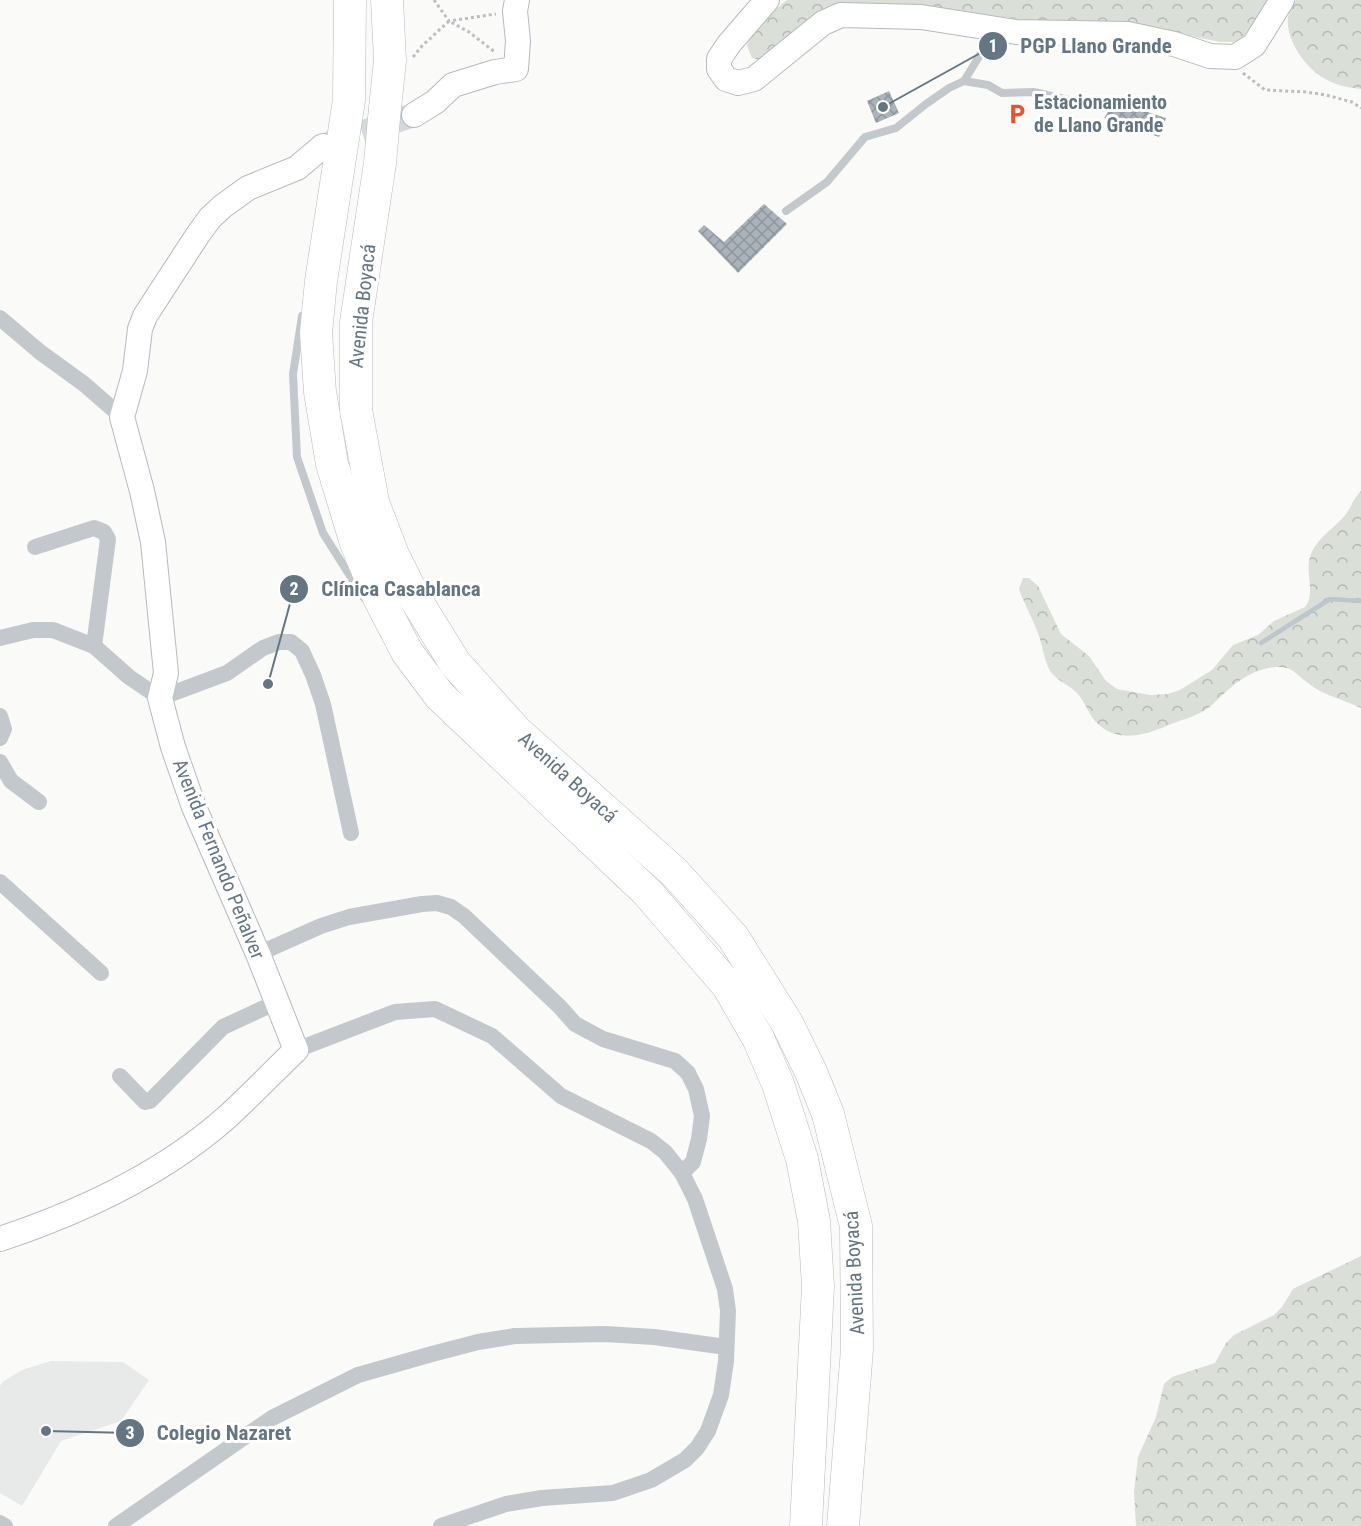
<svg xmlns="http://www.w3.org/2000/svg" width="1361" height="1526" viewBox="0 0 1361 1526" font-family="'Roboto Condensed',sans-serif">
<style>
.built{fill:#e8e9e9}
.forest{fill:url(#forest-crowns)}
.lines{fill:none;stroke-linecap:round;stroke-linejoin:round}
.stream{stroke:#bbc7cb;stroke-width:4.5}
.building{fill:url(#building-cross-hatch)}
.secondary-tunnel{stroke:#d5d9db;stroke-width:24;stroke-dasharray:24 12;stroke-linecap:butt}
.secondary-casing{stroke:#b3babf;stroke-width:26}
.motorway-casing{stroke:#b4b9bd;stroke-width:33}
.path{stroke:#bbbfc2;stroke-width:3;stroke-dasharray:3 3;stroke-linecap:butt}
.service{stroke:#c3c8cc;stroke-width:8}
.minor{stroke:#c3c8cc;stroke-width:16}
.secondary{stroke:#fff;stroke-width:24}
.motorway{stroke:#fff;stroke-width:32}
.labels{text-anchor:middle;stroke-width:6;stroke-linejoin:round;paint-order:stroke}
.poi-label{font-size:20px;font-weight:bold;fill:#657683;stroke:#fff;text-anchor:start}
.street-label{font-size:20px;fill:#657683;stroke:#fff}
.leader{fill:none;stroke:#657683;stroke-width:2}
.callout-dot{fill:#657683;stroke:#fff;stroke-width:2}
.mark-label{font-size:18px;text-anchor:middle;font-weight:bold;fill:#fff}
.callout-label{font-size:21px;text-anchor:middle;font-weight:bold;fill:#657683;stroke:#fff;stroke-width:6;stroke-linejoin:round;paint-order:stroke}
</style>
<defs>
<pattern id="forest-crowns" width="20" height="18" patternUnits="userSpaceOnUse" patternTransform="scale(1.5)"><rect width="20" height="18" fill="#dadfd7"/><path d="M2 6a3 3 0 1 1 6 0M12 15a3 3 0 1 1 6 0" fill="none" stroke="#b4b9b4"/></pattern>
<pattern id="building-cross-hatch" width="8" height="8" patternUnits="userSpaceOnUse" patternTransform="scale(1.5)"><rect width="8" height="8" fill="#aab3b9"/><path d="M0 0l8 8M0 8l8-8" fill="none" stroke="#8e969c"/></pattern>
</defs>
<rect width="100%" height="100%" fill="#fafaf8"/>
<!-- built -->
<path class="built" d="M51 1361 123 1362 149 1380 121 1421 61 1441 22 1506 0 1493V1386L2 1382 22 1370Z"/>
<!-- forest -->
<g class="forest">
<path d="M787 0H1271L1245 36 1234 42H1220L1135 25 1091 21 1037 22 930 6 871 3 835 9 760 60 752 58 747 46C753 26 771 13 787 0Z"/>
<path d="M1296 0H1361V89C1351 88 1339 86 1329 81 1307 71 1282 38 1289 12 1290 8 1294 4 1296 0Z"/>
<path d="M1361 491V708C1343 699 1324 696 1308 683 1297 675 1292 666 1277 667 1248 669 1231 687 1212 705 1201 715 1184 719 1171 724 1146 735 1117 745 1095 721 1088 713 1085 702 1078 694 1070 685 1058 682 1050 671 1044 660 1043 648 1039 636 1034 622 1027 608 1021 595L1019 589 1023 578H1029L1038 586 1061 634 1089 656 1106 681 1117 689 1150 695 1168 694 1180 690 1212 670 1233 645 1258 635 1274 621 1305 607C1316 593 1305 574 1310 557 1316 538 1334 529 1346 514 1351 507 1354 498 1361 491Z"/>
<path d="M1361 1256V1526H1136L1134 1492 1138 1457 1156 1417 1164 1384 1172 1377 1215 1363 1226 1343 1234 1335 1274 1315 1282 1307 1293 1289Z"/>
</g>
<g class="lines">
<!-- stream -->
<path class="stream" d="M1261 643 1330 599 1361 601"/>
</g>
<!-- building -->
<g class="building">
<path d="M889 91 899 113 876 123 867 101Z"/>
<path d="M1109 97 1139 107 1150 113 1166 118 1159 137 1104 118 1109 110 1107 103Z"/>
<path d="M764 204 787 224 738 273 698 231 704 225 724 242Z"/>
</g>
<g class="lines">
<!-- secondary-tunnel -->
<path class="secondary-tunnel" d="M328 144 414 115"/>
<defs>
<g id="secondary">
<path d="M767 0 729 44 719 59V69L726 79 738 83 754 79 823 23 841 15 921 17 1016 32 1128 34 1174 44 1210 56 1235 57 1254 45 1282 0"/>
<path d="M414 115 435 102 453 85 495 72 516 69 518 41 515 11 517 0"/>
<path d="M0 1239C81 1212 163 1174 227 1117 251 1095 273 1072 296 1050L258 954 194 807 173 747 160 698 166 673 153 542 142 491 122 417 135 371 140 329 145 316 197 236 210 218 223 206 248 188 297 168 323 146"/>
</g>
<g id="motorway">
<path d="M350 0 349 100 321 281 316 333 320 392 332 464 356 543 379 598 407 652 440 696 647 892 728 986 758 1038 778 1084 802 1159 814 1221 818 1286 806 1526"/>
<path d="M387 0 390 60 384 118 380 163 356 322V410L373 502 393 555 413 595 455 663 516 731 674 872 733 937 787 1023 811 1072 828 1114 856 1226 857 1349 843 1526"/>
</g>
</defs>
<!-- secondary casing -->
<use href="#secondary" class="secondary-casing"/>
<!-- motorway casing -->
<use href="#motorway" class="motorway-casing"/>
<!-- path -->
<g class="path">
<path d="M434 0 449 21 496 14"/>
<path d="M413 57 422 46 449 21 469 32 496 53"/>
<path d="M1243 73 1265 90 1306 92 1326 95 1352 102 1361 108"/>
</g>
<!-- service -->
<g class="service">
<path d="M964 81 988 85 1002 93 1034 92 1103 108"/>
<path d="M786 211 827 182 865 137 896 128 926 104 949 88 964 81 988 42 997 33"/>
<path d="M302 316 293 374 297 457 323 533 364 598"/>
</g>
<!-- minor -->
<g class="minor">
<path d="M0 318 40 352 84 384 122 417"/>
<path d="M35 547 94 528 104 532 108 539 94 646"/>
<path d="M0 638 33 630H53L94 646 129 677 160 698 227 673 263 648 279 642H291L302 651 313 675 323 704 351 833"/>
<path d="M0 716 4 729 0 738"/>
<path d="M0 762 11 781 39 802"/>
<path d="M0 882 101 973"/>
<path d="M258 954 321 926 349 917 422 904 437 903 451 907 464 916 560 1007 575 1024 603 1039 675 1061 688 1073 696 1089 702 1116 699 1139 693 1162 682 1173"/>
<path d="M296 1050 395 1012 435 1009 492 1036 561 1096 651 1141 665 1152 682 1173 695 1199 725 1289 728 1311 726 1361 721 1395 708 1431 697 1448 685 1460 651 1480 613 1493 542 1498 506 1504 441 1526"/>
<path d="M120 1076 145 1102 150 1101 223 1027 277 1002"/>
<path d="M0 1523 5 1526"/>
<path d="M116 1526 272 1418 358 1375 432 1354 478 1342 515 1336 605 1334 654 1337 726 1347"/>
</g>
<!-- secondary -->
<use href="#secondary" class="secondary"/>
<!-- motorway -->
<use href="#motorway" class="motorway"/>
</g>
<!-- icons -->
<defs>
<symbol id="parking-bare" viewBox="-9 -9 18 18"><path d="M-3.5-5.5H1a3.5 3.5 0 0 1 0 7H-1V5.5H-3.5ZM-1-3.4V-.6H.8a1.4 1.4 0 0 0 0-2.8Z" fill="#e4572e" stroke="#fff" stroke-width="2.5" paint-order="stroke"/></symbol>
</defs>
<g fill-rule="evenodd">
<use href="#parking-bare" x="1002" y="99" width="30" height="30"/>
</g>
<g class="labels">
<!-- poi labels -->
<g class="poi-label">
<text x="1034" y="109">Estacionamiento<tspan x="1034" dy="23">de Llano Grande</tspan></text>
</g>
<!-- street labels -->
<g class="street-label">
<text transform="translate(362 306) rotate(-84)" y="7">Avenida Boyacá</text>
<text transform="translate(568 777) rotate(42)" y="7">Avenida Boyacá</text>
<text transform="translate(219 859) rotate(68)" y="7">Avenida Fernando Peñalver</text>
<text transform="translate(854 1273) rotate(-93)" y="7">Avenida Boyacá</text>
</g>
</g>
<!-- callouts -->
<path class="leader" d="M883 107L993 46M268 684L294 589M46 1431L130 1433"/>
<g class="callout-dot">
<circle cx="883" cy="107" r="6"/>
<circle cx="268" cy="684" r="6"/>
<circle cx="46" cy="1431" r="6"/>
<circle cx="993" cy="46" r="15"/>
<circle cx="294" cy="589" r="15"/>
<circle cx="130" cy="1433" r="15"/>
</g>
<g class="mark-label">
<text x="993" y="52">1</text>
<text x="294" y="595">2</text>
<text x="130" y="1439">3</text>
</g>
<g class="callout-label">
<text x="1096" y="53">PGP Llano Grande</text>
<text x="401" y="596">Clínica Casablanca</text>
<text x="224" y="1440">Colegio Nazaret</text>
</g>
</svg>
